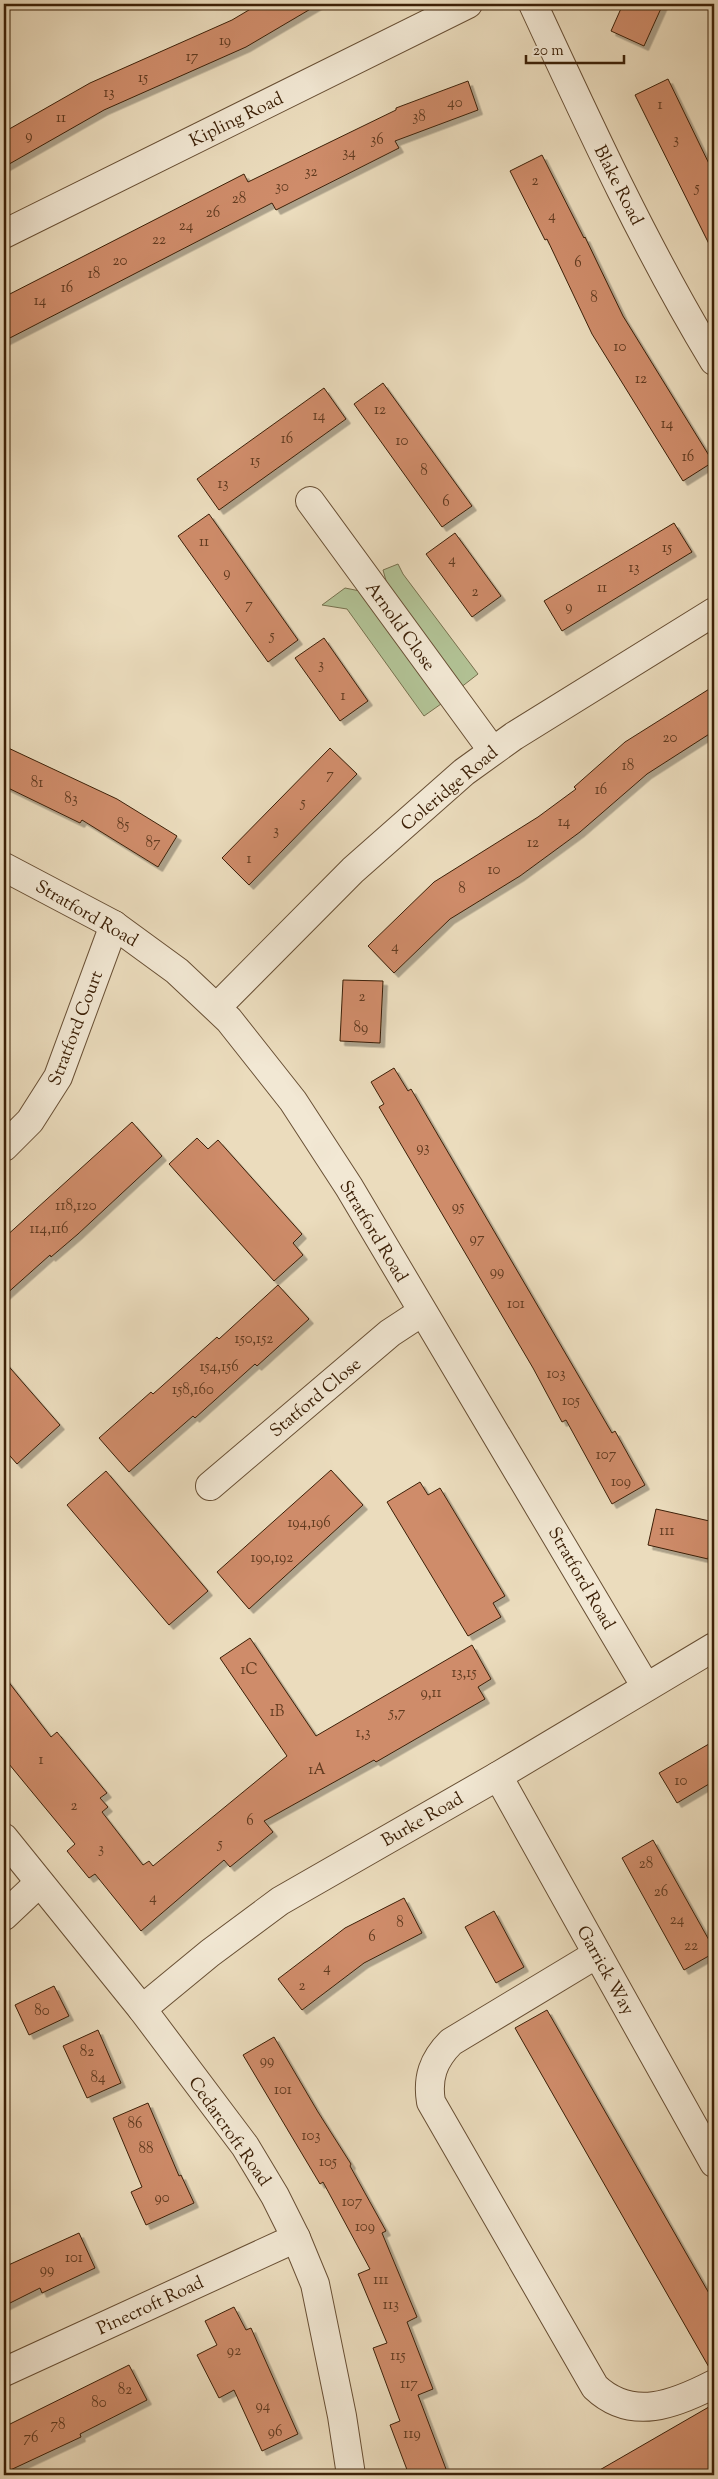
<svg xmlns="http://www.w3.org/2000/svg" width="718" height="2479" viewBox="0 0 718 2479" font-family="'Sorts Mill Goudy',serif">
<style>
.green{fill:#b2c295;stroke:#77714e}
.building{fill:#cf8c6a;stroke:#3c2007;filter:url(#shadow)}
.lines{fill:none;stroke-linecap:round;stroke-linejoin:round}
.minor-casing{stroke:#684f34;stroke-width:30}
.minor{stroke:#f2e8d4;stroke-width:28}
.labels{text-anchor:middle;stroke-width:4;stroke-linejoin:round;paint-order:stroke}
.number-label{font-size:15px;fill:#613b20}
.street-label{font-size:18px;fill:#3c2007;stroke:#f2e8d4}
</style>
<defs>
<filter id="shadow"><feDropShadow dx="4.5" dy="4.5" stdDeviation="0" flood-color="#0004"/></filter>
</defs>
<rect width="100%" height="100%" fill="#ebdcbd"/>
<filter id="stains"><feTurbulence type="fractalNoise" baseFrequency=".004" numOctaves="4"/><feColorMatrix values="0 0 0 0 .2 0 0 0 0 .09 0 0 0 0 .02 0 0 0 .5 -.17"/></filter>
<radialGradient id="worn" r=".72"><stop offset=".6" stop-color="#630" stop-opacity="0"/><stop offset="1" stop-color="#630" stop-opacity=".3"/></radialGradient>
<!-- green -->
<g class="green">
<path d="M398 564 403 574 478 674 460 688 387 584 383 570Z"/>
<path d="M345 588 360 591 441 704 424 716 347 609 322 605Z"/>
</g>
<!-- building -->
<g class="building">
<path d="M259 4H319L246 47 104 110 4 167V132L90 83 232 20Z"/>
<path d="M623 4H663L644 46 611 31Z"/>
<path d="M668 79 714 174V254L635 95Z"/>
<path d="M468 81 478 110 395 141 399 148 276 210 272 203 4 341V297L244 174 248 182 396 110V108Z"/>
<path d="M542 155 584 238 585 237 623 316 713 462 683 481 592 334 547 239 545 240 510 171Z"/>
<path d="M383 383 472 506 442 527 354 404Z"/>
<path d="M324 388 346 419 219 510 197 479Z"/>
<path d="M209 514 298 640 268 662 178 536Z"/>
<path d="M674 523 692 552 562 631 544 601Z"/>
<path d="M455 533 501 596 472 617 426 554Z"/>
<path d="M324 638 368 701 340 721 295 658Z"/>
<path d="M714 686V731L647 774 580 832 520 876 450 919 394 973 368 946 434 882 538 817 576 789 574 787 625 742Z"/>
<path d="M4 746 117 799 177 836 158 867 82 820 80 823 4 786Z"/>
<path d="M330 748 357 774 249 885 222 858Z"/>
<path d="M343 980 383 981 380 1043 340 1041Z"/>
<path d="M394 1068 408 1091 411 1089 612 1433 615 1431 645 1485 612 1504 566 1420 562 1422 533 1368 379 1107 384 1104 371 1082Z"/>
<path d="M132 1122 162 1156 78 1234 51 1257 50 1255 4 1296V1238Z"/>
<path d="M197 1138 208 1149 218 1140 302 1234 293 1243 303 1255 274 1281 169 1164Z"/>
<path d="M278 1285 309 1319 257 1366 255 1364 195 1418 193 1416 129 1472 99 1438 151 1392 153 1394 217 1337 219 1339Z"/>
<path d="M4 1361 60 1425 17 1464 4 1449Z"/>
<path d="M331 1470 363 1505 249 1609 217 1572Z"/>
<path d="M106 1471 208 1591 169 1625 67 1505Z"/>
<path d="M420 1482 428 1495 440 1488 505 1596 493 1603 501 1617 468 1636 387 1502Z"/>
<path d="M656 1509 714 1522 708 1559 648 1545Z"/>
<path d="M250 1638 316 1736 472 1645 491 1679 478 1687 485 1699 376 1762 374 1760 264 1821 273 1832 230 1867 224 1860 141 1931 95 1874 89 1878 67 1851 75 1844 4 1758V1676L51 1737 57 1732 107 1793 100 1798 108 1807 102 1812 143 1865 149 1861 153 1866 287 1756 220 1658Z"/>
<path d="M714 1741V1781L677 1803 659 1773Z"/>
<path d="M653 1840 714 1949V1953L684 1970 622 1858Z"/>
<path d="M404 1898 422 1933 364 1963 302 2010 278 1979 345 1928Z"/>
<path d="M494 1911 524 1967 496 1983 465 1927Z"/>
<path d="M54 1986 69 2016 29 2035 15 2005Z"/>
<path d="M547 2010 714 2302V2368L710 2369 515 2028Z"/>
<path d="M98 2030 121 2083 87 2098 63 2046Z"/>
<path d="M274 2037 318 2112 351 2164 350 2166 386 2231 382 2233 417 2317 407 2322 433 2389 418 2395 446 2469 430 2475H409L390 2425 400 2421 373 2348 387 2343 358 2274 370 2269 323 2182 320 2184 243 2055Z"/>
<path d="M148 2103 179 2176 181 2175 194 2203 146 2225 131 2192 142 2187 113 2118Z"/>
<path d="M79 2233 95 2268 42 2293 40 2288 4 2306V2267Z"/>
<path d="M234 2307 246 2330 251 2328 298 2434 262 2451 234 2390 219 2398 197 2355 217 2345 205 2321Z"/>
<path d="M129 2365 147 2400 80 2434 81 2437 4 2473V2427Z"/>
<path d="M714 2404V2475H591Z"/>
</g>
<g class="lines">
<defs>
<g id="minor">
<path d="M533 4C589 125 645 247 714 361"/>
<path d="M4 234 468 4"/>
<path d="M310 501 492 750"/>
<path d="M4 867 114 925 177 971 229 1020 293 1101 349 1187 646 1687"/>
<path d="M217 1007 353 870 464 772 514 736 714 612"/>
<path d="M4 1147 30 1121 58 1077 114 925"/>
<path d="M210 1486 390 1333 422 1312"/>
<path d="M498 1776 714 2163"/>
<path d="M4 1838 142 2009 245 2146 275 2196 296 2238 315 2284 342 2416 351 2475"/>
<path d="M4 1916 39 1883"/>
<path d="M597 1954 451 2042C433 2060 427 2078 431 2102L595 2387C632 2422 675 2404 714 2384"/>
<path d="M142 2009 210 1953 280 1901 498 1776 714 1647"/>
<path d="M4 2372 296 2238"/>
</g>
</defs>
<!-- minor casing -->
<use href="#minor" class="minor-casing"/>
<!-- minor -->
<use href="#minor" class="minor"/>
</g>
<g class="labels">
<!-- number labels -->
<g class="number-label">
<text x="225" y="45">19</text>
<text x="192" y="61">17</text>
<text x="143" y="82">15</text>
<text x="109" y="97">13</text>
<text x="455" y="107">40</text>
<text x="660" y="109">1</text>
<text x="419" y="121">38</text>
<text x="61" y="122">11</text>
<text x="29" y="140">9</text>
<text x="377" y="144">36</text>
<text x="676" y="144">3</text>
<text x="349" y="157">34</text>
<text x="311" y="176">32</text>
<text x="535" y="185">2</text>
<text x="282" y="191">30</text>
<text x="697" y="192">5</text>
<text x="239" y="203">28</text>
<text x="213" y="217">26</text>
<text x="552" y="220">4</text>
<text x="186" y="230">24</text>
<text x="159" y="244">22</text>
<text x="120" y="265">20</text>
<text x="578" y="267">6</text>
<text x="94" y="278">18</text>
<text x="67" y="292">16</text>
<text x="594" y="302">8</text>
<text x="40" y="305">14</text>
<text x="620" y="351">10</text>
<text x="641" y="383">12</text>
<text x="380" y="414">12</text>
<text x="319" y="420">14</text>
<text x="667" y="428">14</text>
<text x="287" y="443">16</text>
<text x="402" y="445">10</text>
<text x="688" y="461">16</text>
<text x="255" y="465">15</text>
<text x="424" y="475">8</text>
<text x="223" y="488">13</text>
<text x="446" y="506">6</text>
<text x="204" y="546">11</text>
<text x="667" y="552">15</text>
<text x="452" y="564">4</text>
<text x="634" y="572">13</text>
<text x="227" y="577">9</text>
<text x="602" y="592">11</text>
<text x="475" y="596">2</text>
<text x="249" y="609">7</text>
<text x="569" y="611">9</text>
<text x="272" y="640">5</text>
<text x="321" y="669">3</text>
<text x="343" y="700">1</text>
<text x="670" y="742">20</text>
<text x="628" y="770">18</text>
<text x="330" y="779">7</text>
<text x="37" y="787">81</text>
<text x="601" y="794">16</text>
<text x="71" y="803">83</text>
<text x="303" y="807">5</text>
<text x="564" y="826">14</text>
<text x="123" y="829">85</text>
<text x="276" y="835">3</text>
<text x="153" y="847">87</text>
<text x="533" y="847">12</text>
<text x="249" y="863">1</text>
<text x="494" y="874">10</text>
<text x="462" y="893">8</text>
<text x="395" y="951">4</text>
<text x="362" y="1001">2</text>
<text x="361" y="1032">89</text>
<text x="423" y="1152">93</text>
<text x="76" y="1210">118,120</text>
<text x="458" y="1211">95</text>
<text x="49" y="1233">114,116</text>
<text x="477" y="1243">97</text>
<text x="497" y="1276">99</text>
<text x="516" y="1308">101</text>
<text x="254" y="1343">150,152</text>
<text x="219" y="1371">154,156</text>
<text x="556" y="1378">103</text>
<text x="193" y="1394">158,160</text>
<text x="571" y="1405">105</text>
<text x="606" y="1459">107</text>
<text x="621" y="1486">109</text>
<text x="309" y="1527">194,196</text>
<text x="667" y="1535">111</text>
<text x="272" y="1562">190,192</text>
<text x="249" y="1674">1C</text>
<text x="464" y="1677">13,15</text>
<text x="431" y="1697">9,11</text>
<text x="277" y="1716">1B</text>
<text x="397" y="1717">5,7</text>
<text x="363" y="1737">1,3</text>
<text x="41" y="1764">1</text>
<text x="317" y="1774">1A</text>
<text x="681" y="1785">10</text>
<text x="74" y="1810">2</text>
<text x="250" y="1825">6</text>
<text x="220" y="1848">5</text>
<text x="101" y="1853">3</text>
<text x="646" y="1868">28</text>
<text x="661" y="1896">26</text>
<text x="153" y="1902">4</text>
<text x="677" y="1924">24</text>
<text x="400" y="1927">8</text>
<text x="372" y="1941">6</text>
<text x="691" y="1950">22</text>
<text x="327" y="1972">4</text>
<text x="302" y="1990">2</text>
<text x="42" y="2015">80</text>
<text x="87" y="2056">82</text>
<text x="267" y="2065">99</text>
<text x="98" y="2082">84</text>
<text x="283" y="2094">101</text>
<text x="135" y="2128">86</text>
<text x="311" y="2140">103</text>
<text x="146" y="2153">88</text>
<text x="328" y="2166">105</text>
<text x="162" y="2202">90</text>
<text x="352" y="2206">107</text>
<text x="365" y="2231">109</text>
<text x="74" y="2262">101</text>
<text x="47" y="2274">99</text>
<text x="381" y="2284">111</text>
<text x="391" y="2309">113</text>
<text x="234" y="2355">92</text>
<text x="398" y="2360">115</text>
<text x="409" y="2388">117</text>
<text x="125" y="2394">82</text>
<text x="99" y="2407">80</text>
<text x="263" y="2410">94</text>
<text x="58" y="2429">78</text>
<text x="275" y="2436">96</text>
<text x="412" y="2438">119</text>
<text x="31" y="2442">76</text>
</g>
<!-- street labels -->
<g class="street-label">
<text transform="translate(236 119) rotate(-26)" y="6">Kipling Road</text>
<text transform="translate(619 185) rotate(63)" y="6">Blake Road</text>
<text transform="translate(401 626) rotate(54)" y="6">Arnold Close</text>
<text transform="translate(449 788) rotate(-40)" y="6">Coleridge Road</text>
<text transform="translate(87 913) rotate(30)" y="6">Stratford Road</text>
<text transform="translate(75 1028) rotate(-69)" y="6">Stratford Court</text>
<text transform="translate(374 1231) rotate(59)" y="6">Stratford Road</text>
<text transform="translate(315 1397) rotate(-40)" y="6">Statford Close</text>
<text transform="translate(582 1578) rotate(60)" y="6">Stratford Road</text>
<text transform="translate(422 1819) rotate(-30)" y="6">Burke Road</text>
<text transform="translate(606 1970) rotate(61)" y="6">Garrick Way</text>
<text transform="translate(230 2131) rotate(55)" y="6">Cedarcroft Road</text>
<text transform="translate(150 2305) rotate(-25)" y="6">Pinecroft Road</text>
</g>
</g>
<!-- margin -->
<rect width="718" height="2479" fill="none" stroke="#ebdcbd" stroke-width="20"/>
<rect x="5" y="5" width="708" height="2469" fill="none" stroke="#3c2007" stroke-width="2.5"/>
<rect x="10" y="10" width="698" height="2459" fill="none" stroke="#3c2007"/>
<!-- scale -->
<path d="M526 55v8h98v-8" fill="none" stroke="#3c2007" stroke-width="2.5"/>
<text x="533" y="55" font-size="15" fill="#3c2007" stroke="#f2e8d4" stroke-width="4" paint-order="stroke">20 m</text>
<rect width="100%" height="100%" filter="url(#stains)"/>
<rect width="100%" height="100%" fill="url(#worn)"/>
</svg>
